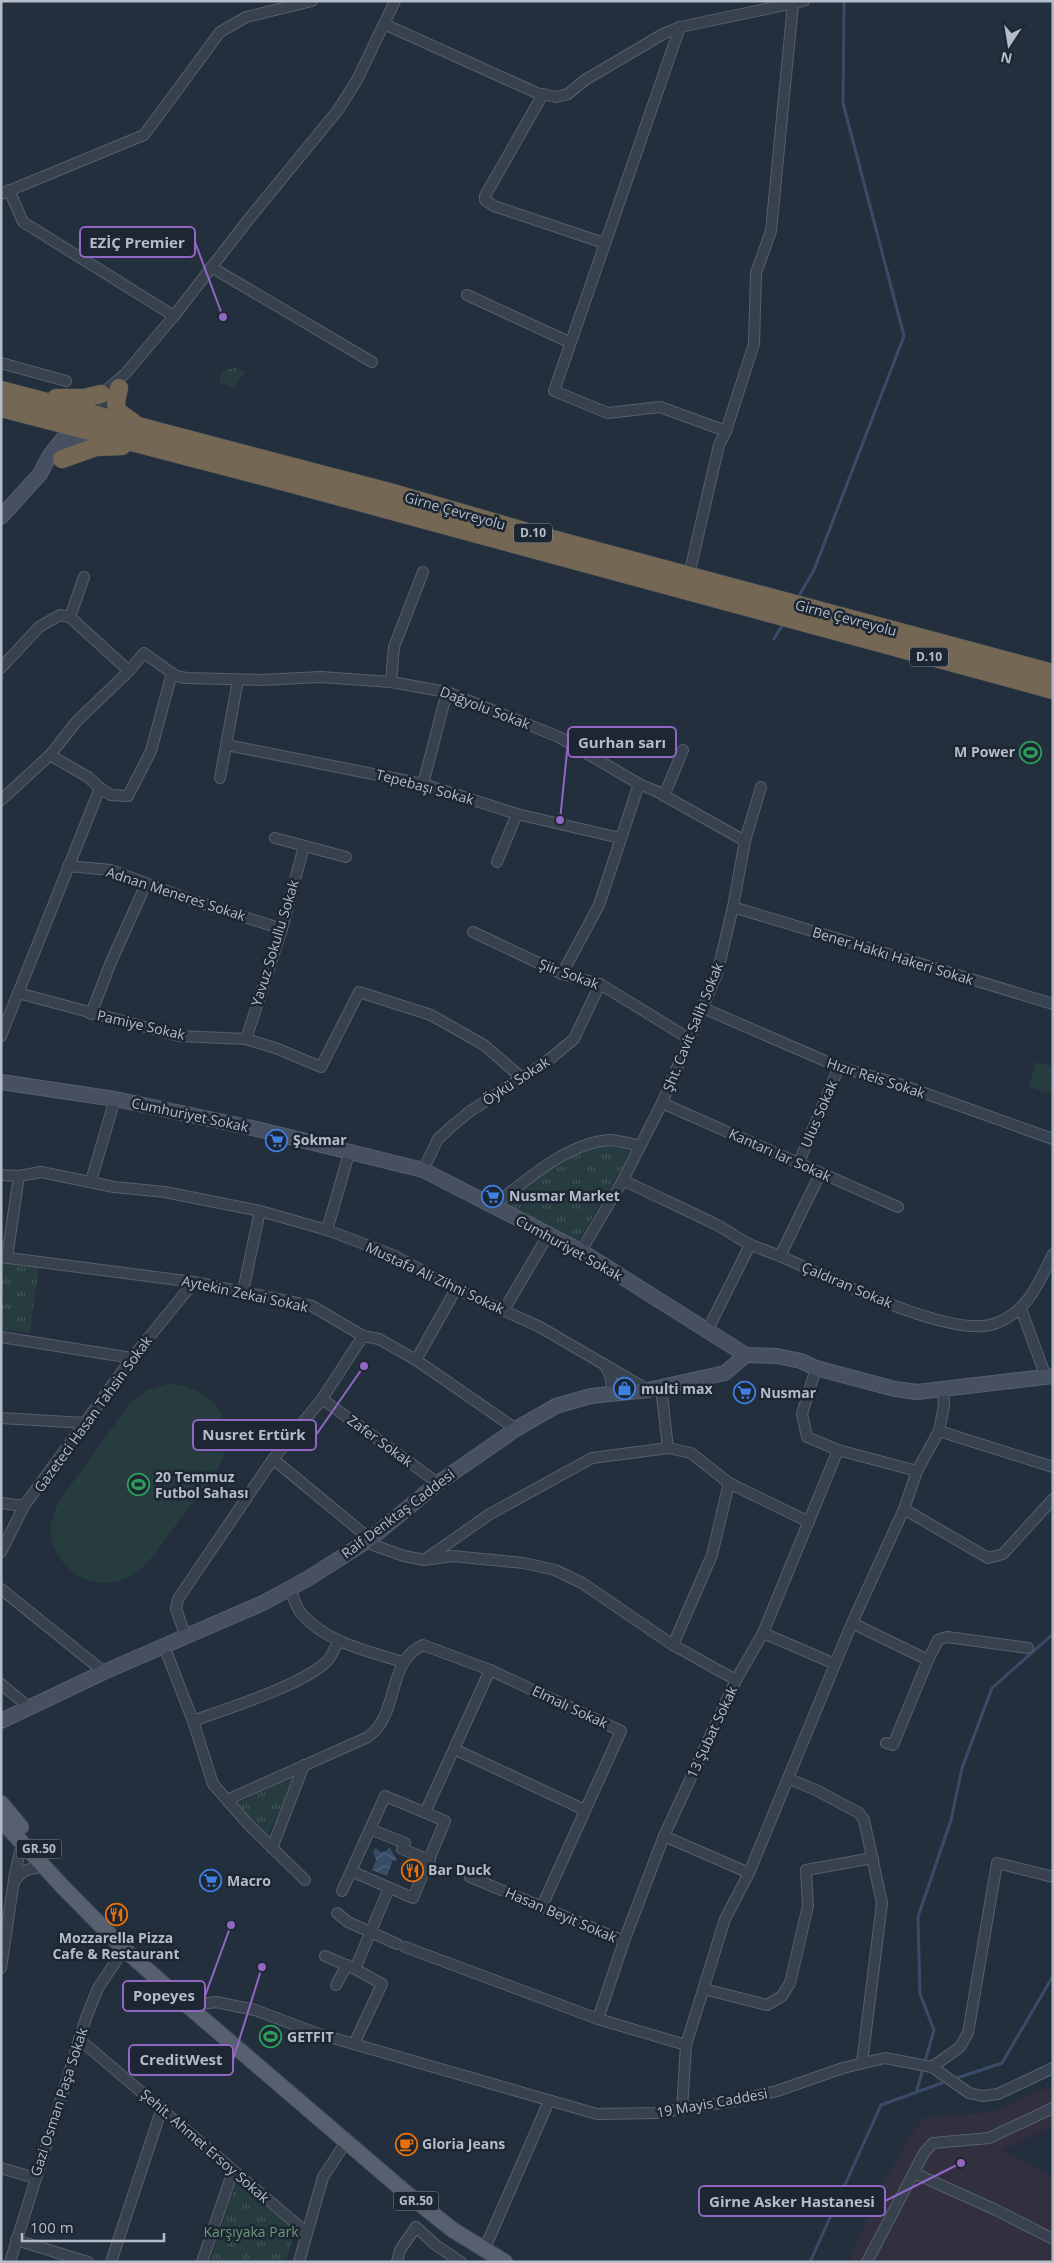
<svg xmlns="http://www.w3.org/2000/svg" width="1054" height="2263" viewBox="0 0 1054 2263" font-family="'Open Sans',sans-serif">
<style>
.medical{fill:#32303f}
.park{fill:url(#park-tufts)}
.pitch{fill:#263c3f}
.water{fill:url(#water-waves)}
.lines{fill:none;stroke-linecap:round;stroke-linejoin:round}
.stream{stroke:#394c67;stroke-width:3}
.street-casing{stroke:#565f6c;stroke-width:12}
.secondary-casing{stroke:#565f6c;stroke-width:16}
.primary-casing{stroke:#414a57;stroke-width:17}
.highway-casing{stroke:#434c59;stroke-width:19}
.street{stroke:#38414e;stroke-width:10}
.secondary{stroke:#465061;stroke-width:14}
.primary{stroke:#56606e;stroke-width:15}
.highway{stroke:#746855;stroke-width:18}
.labels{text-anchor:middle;stroke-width:5;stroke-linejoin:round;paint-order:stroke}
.shield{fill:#1d2633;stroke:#878f9c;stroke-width:1}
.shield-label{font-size:12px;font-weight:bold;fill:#b4bcc9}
.street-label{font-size:14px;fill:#b4bcc9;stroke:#1d2633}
.poi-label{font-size:14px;font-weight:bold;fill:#b4bcc9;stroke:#1d2633;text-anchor:start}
.park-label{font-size:14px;fill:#6b9a76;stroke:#1d2633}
.leader{fill:none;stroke:#9266c3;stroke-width:2}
.callout-dot{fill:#9266c3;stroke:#1d2633;stroke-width:2}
.callout{fill:#1d2633;stroke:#9266c3;stroke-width:2}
.callout-label{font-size:15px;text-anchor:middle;font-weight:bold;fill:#b4bcc9}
</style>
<defs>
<pattern id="park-tufts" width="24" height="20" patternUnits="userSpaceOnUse" patternTransform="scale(1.25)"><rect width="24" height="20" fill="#263c3f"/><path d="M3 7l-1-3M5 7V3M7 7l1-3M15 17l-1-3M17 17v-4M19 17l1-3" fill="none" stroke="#435659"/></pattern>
<pattern id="water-waves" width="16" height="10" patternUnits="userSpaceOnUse" patternTransform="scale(1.25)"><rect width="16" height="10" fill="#394c67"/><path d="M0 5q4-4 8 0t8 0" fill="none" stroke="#53647b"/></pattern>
</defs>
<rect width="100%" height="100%" fill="#242f3e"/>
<!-- medical -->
<path class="medical" d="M1053 2085V2125L1001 2151 1053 2176V2262H849L881 2186 913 2132 924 2118 993 2112Z"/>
<!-- park -->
<g class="park">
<path d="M237 367 245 372 234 388 220 383 221 372Z"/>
<path d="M607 1145 632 1151 577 1243 502 1204C533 1179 566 1151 607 1145Z"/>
<path d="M1 1260 39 1265 30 1333 1 1329Z"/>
<path d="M295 1775 268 1835 237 1804Z"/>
<path d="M236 2183 295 2230 286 2262H210Z"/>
</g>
<!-- pitch -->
<g class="pitch">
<path d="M1036 1062 1053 1067V1094L1029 1087Z"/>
<path d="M166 1384C208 1384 239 1418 222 1460 214 1481 194 1501 180 1519 158 1549 136 1592 92 1581 75 1577 63 1565 55 1550 50 1538 49 1526 54 1513 59 1499 70 1487 78 1475 95 1452 112 1427 130 1404L145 1391Z"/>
</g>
<!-- water -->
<path class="water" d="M389 1847 397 1860 395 1861 393 1860 387 1876 372 1870 376 1860 373 1851 376 1848 380 1852 387 1851Z"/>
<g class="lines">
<!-- stream -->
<g class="stream">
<path d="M797 599 814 570 904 336 843 103 844 1"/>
<path d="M774 639 783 624"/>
<path d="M957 2078 1002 2063 1053 1976"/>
<path d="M916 2093 934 2030 920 1994 918 1917 951 1820 962 1768 992 1688 1053 1634"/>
<path d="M810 2262 881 2105 942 2083"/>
</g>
<defs>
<g id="street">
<path d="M384 24 537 93 556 97 568 94 585 80 663 34 680 27 804 1"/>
<path d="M680 27 554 391 608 413 660 407 726 431"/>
<path d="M543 94 485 196V200L494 206 604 243"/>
<path d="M9 190 23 222 174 316"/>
<path d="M1 194 144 135 220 32 246 17 312 1"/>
<path d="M211 267 372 362"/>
<path d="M467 295 569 342"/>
<path d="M1 363 66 381"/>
<path d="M99 396 125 374 174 316 248 220 338 110 357 80 395 1"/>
<path d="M98 415 115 393"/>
<path d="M689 575 719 445 726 431 754 344 756 273 771 231 793 4"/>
<path d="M70 617 129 671"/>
<path d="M1 668 39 627 60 615 70 617 84 577"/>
<path d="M391 682 394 647 423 572"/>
<path d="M227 745 423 784 517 814 620 838"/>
<path d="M220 778 238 680"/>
<path d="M423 784 447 692"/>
<path d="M100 788 111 795 128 796 151 751 172 673"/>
<path d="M664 796 683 750"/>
<path d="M1 800 50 755 77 721 129 671 144 653 176 676 186 678 261 680 321 677 391 682 447 692 559 737 639 784 656 791 745 841"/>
<path d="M275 838 346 857"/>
<path d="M497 862 517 814"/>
<path d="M68 866 111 870 191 900 282 929"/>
<path d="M733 907 1053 1004"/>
<path d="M473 932 562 974 600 984 688 1038"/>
<path d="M562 974 599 905 639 784"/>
<path d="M18 993 179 1036 246 1039 278 1049 321 1067 359 992 431 1015 484 1045 521 1077"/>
<path d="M703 1008 839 1067 899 1084 1053 1139"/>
<path d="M91 1014 111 962 146 884"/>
<path d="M1 1036 100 788 88 777 50 755"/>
<path d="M246 1039 282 929 304 846"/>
<path d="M662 1103 898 1207"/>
<path d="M799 1162 839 1067"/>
<path d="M423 1170 438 1139 451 1127 469 1112 546 1062 574 1039 600 984"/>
<path d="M1 1175 19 1176 41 1172 114 1187 165 1192 260 1211 327 1230 393 1255 456 1289 540 1327 648 1390"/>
<path d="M623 1180C655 1196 687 1210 719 1226 730 1232 740 1240 751 1245 761 1249 770 1252 780 1256 824 1275 949 1339 994 1324 1028 1312 1038 1284 1053 1254"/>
<path d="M91 1181 115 1099"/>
<path d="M493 1206C525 1181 567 1143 609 1140 619 1140 630 1144 640 1146"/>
<path d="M327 1230 350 1150"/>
<path d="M581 1251 623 1180 662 1103 717 974 733 907 745 841 761 787"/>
<path d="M780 1256 820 1174"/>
<path d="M1 1257 194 1282 312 1306 363 1336 379 1339 416 1360 516 1429"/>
<path d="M7 1257 19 1176"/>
<path d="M243 1291 260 1211"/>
<path d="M1021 1309 1046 1377"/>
<path d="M504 1310 548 1235"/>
<path d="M707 1331 750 1245"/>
<path d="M1 1337 132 1358"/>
<path d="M416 1360 456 1289"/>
<path d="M604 1364 610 1375 613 1394"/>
<path d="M816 1368 802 1414 807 1437 838 1450 917 1471"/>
<path d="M661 1387 668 1448 691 1453 729 1483 809 1522"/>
<path d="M322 1399 438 1483"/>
<path d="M1 1418 85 1423"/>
<path d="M939 1431 1053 1467"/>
<path d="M273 1459 370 1539 373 1545 404 1556 424 1560 452 1556 524 1563 555 1570 582 1583 673 1645 736 1680"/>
<path d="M1 1503 24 1506"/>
<path d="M904 1509 988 1558 1003 1554 1053 1499"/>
<path d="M1 1552 24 1506 132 1358 194 1282"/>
<path d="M427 1558 490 1514 592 1458 668 1448"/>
<path d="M1 1589 104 1672"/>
<path d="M290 1589C293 1596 296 1607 301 1613 326 1643 368 1651 403 1662"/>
<path d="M852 1623 928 1660 893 1745 886 1743"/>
<path d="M763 1633 835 1664"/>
<path d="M186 1637 176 1609 178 1599 273 1459 322 1399 363 1336"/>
<path d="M673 1645 712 1555 729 1483"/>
<path d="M164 1646 193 1721 213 1784 248 1824 305 1880"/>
<path d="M928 1660 938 1640 947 1637 1028 1648"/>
<path d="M1 1684 30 1708"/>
<path d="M193 1721C225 1709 304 1685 327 1661 332 1656 335 1647 339 1641"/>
<path d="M454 1749 585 1810"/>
<path d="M789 1779 816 1790 859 1813 864 1820 882 1903 862 2063"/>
<path d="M227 1800 368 1737C372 1734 376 1730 379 1726 397 1701 391 1659 423 1645L490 1670 621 1731 542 1906"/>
<path d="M428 1806 490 1670"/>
<path d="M370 1829 405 1843 402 1849 430 1860"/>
<path d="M664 1836 749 1873"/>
<path d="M272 1848 304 1765"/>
<path d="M470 1877 624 1941"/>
<path d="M15 1881C22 1869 31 1868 44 1867"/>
<path d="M342 1891 385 1796 445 1821 413 1898 351 1871"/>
<path d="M337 1913 348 1922 397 1944"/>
<path d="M405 1947 598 2019 686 2045"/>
<path d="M325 1956 355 1969"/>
<path d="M1 1968 15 1873 22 1843"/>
<path d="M336 1985 347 1965"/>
<path d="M704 1989 767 2005 782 1996 790 1983 808 1906 806 1870 873 1858"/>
<path d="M188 2006 216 2002 255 2010 319 2034 597 2114 657 2113 734 2101 777 2091 843 2068 885 2058 932 2067 969 2093 982 2096 998 2094 1053 2068"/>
<path d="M598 2019 624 1941 664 1836 736 1680 763 1633 838 1450"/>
<path d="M79 2039 307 2233"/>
<path d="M354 2044 382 1984 355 1969 389 1888"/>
<path d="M932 2067 960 2047 968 2033 997 1863 1053 1877"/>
<path d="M682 2110 686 2045 725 1919 749 1873 852 1623 904 1509 917 1471 939 1431 944 1406 943 1390"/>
<path d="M1 2168 35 2178"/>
<path d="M914 2173 996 2210 1053 2239"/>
<path d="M16 2240 88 2262"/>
<path d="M485 2248 549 2101"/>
<path d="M10 2262 86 2018 98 1988 124 1949"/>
<path d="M111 2262 162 2108"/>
<path d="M202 2262 233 2171"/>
<path d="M299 2262 323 2177 346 2142"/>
<path d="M397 2262 400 2250 416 2227 437 2246 461 2262"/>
<path d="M867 2262 924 2153 933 2143 989 2138 1053 2108"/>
</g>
<g id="secondary">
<path d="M63 458 93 423"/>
<path d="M1 517 40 474 50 455 78 420"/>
<path d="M1 1082 115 1099 261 1130 423 1170 581 1251 746 1355 777 1356 801 1361 816 1368 895 1389 917 1392 1053 1376"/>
<path d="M1 1721 104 1672 263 1603 309 1578 370 1539 438 1483 516 1429 556 1406 591 1396 648 1390 725 1373 746 1355"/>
</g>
<g id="primary">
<path d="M1 1803 21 1827"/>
<path d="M1 1820 62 1886 124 1949 188 2006 405 2192 453 2230 505 2262"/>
</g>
<g id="highway">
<path d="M119 388 116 402 117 411 134 423"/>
<path d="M1 390 389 492 552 539 1053 673"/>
<path d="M56 398H84L101 394"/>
<path d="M1 408 289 483 1053 690"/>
<path d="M62 459 96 447 122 446"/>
</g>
</defs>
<!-- street casing -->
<use href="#street" class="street-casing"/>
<!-- secondary casing -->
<use href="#secondary" class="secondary-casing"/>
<!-- primary casing -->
<use href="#primary" class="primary-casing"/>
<!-- highway casing -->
<use href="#highway" class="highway-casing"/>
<!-- street -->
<use href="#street" class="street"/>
<!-- secondary -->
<use href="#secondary" class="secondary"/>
<!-- primary -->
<use href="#primary" class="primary"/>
<!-- highway -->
<use href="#highway" class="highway"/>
</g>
<!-- icons -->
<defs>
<symbol id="stadium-ring" viewBox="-11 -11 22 22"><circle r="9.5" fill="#1d2633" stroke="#2e9e5b" stroke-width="1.5"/><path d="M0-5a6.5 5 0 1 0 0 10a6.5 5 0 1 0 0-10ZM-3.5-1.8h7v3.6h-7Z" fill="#2e9e5b"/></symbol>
<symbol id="supermarket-ring" viewBox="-11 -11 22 22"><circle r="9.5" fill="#1d2633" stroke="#3f7fe0" stroke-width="1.5"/><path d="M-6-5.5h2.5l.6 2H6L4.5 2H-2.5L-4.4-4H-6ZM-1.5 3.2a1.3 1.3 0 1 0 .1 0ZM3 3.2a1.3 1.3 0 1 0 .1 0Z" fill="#3f7fe0"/></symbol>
<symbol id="shop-ring" viewBox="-11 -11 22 22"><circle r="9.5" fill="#1d2633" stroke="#3f7fe0" stroke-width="1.5"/><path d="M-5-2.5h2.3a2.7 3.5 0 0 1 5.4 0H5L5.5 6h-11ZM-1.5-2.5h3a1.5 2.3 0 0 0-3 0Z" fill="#3f7fe0"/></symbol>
<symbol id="restaurant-ring" viewBox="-11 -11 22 22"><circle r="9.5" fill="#1d2633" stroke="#e8710a" stroke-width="1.5"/><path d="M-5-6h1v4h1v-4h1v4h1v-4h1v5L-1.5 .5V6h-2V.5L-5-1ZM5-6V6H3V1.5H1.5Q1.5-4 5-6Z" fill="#e8710a"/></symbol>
<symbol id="cafe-ring" viewBox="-11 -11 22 22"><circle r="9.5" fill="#1d2633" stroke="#e8710a" stroke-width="1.5"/><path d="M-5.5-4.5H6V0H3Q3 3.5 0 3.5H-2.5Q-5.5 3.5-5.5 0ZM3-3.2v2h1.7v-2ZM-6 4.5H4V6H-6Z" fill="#e8710a"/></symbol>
</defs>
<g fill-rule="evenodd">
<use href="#stadium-ring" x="1018" y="740" width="25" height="25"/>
<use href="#supermarket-ring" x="264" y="1128" width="25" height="25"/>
<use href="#supermarket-ring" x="480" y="1184" width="25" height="25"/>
<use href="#shop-ring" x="612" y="1376" width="25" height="25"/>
<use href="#supermarket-ring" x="732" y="1380" width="25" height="25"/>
<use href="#stadium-ring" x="126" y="1472" width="25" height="25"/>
<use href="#restaurant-ring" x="400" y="1858" width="25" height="25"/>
<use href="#supermarket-ring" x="198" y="1868" width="25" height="25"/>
<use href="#restaurant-ring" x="104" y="1902" width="25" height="25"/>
<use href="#stadium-ring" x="258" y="2024" width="25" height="25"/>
<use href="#cafe-ring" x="394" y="2132" width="25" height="25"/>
</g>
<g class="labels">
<!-- shield labels -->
<g class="shield">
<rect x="514" y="523.5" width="38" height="19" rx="4"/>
<rect x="910" y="647.5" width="38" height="19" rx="4"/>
<rect x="16.5" y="1839.5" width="45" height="19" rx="4"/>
<rect x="393.5" y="2191.5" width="45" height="19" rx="4"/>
</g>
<g class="shield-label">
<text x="533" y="537">D.10</text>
<text x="929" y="661">D.10</text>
<text x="39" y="1853">GR.50</text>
<text x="416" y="2205">GR.50</text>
</g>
<!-- street labels -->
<g class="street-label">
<text transform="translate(455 511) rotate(16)" y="5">Girne Çevreyolu</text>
<text transform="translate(846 618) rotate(15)" y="5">Girne Çevreyolu</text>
<text transform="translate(485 708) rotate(21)" y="5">Dağyolu Sokak</text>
<text transform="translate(425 787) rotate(15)" y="5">Tepebaşı Sokak</text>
<text transform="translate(176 894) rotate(18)" y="5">Adnan Meneres Sokak</text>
<text transform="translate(275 943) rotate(-73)" y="5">Yavuz Sokullu Sokak</text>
<text transform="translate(893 956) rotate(17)" y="5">Bener Hakkı Hakeri Sokak</text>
<text transform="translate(569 974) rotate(20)" y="5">Şiir Sokak</text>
<text transform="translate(141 1025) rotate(13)" y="5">Pamiye Sokak</text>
<text transform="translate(693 1027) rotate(-68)" y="5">Şht. Cavit Salih Sokak</text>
<text transform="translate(876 1078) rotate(18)" y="5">Hızır Reis Sokak</text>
<text transform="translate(516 1081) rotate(-33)" y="5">Öykü Sokak</text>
<text transform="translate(819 1114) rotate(-67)" y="5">Ulus Sokak</text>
<text transform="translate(190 1115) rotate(12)" y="5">Cumhuriyet Sokak</text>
<text transform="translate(780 1155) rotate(24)" y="5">Kantarı lar Sokak</text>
<text transform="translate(569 1248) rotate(29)" y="5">Cumhuriyet Sokak</text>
<text transform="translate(435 1278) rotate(25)" y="5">Mustafa Ali Zihni Sokak</text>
<text transform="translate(847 1285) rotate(23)" y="5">Çaldıran Sokak</text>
<text transform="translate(245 1294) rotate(12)" y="5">Aytekin Zekai Sokak</text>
<text transform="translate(93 1414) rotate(-54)" y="5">Gazeteci Hasan Tahsin Sokak</text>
<text transform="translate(380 1441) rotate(36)" y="5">Zafer Sokak</text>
<text transform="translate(398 1514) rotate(-37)" y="5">Raif Denktaş Caddesi</text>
<text transform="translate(570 1707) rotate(25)" y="5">Elmalı Sokak</text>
<text transform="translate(712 1732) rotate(-65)" y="5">13 Şubat Sokak</text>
<text transform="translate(561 1915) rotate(23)" y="5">Hasan Beyit Sokak</text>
<text transform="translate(59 2102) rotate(-72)" y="5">Gazi Osman Paşa Sokak</text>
<text transform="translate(712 2103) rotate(-10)" y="5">19 Mayis Caddesi</text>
<text transform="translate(205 2146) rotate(41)" y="5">Şehit. Ahmet Ersoy Sokak</text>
</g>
<!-- poi labels -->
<g class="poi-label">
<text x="1015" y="757" text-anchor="end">M Power</text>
<text x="293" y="1145">Şokmar</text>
<text x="509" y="1201">Nusmar Market</text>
<text x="641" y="1394">multi max</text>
<text x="760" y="1398">Nusmar</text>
<text x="155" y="1482">20 Temmuz<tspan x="155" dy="16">Futbol Sahası</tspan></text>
<text x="428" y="1875">Bar Duck</text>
<text x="227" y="1886">Macro</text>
<text x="116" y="1943" text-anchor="middle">Mozzarella Pizza<tspan x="116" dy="16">Cafe &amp; Restaurant</tspan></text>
<text x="287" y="2042">GETFIT</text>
<text x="422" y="2149">Gloria Jeans</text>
</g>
<!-- park labels -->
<g class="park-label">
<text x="251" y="2237">Karşıyaka Park</text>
</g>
</g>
<!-- callouts -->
<path class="leader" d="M223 317L195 242M560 820L568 742M364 1366L316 1435M231 1925L205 1996M262 1967L233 2060M961 2163L885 2201"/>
<g class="callout-dot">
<circle cx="223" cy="317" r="5"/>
<circle cx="560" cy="820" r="5"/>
<circle cx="364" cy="1366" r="5"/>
<circle cx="231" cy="1925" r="5"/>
<circle cx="262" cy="1967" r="5"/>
<circle cx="961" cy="2163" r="5"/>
</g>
<g class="callout">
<rect x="80" y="227" width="115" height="30" rx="5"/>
<rect x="568" y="727" width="108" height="30" rx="5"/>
<rect x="193" y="1420" width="123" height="30" rx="5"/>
<rect x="123" y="1981" width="82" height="30" rx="5"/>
<rect x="129" y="2045" width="104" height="30" rx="5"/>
<rect x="699" y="2186" width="186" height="30" rx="5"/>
</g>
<g class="callout-label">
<text x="137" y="248">EZİÇ Premier</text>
<text x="622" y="748">Gurhan sarı</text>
<text x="254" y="1440">Nusret Ertürk</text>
<text x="164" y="2001">Popeyes</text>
<text x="181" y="2065">CreditWest</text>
<text x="792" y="2207">Girne Asker Hastanesi</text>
</g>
<!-- border -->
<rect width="1054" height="2263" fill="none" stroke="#b4bcc9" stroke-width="5"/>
<!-- north arrow -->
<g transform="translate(1009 45) rotate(192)" stroke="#1d2633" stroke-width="4" paint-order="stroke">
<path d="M0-4L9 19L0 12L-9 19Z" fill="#b4bcc9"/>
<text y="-8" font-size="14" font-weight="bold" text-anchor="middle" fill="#b4bcc9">N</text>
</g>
<!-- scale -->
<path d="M22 2233v8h142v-8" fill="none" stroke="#b4bcc9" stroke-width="2.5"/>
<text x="30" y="2233" font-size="15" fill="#b4bcc9" stroke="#1d2633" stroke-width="4" paint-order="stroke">100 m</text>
</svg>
